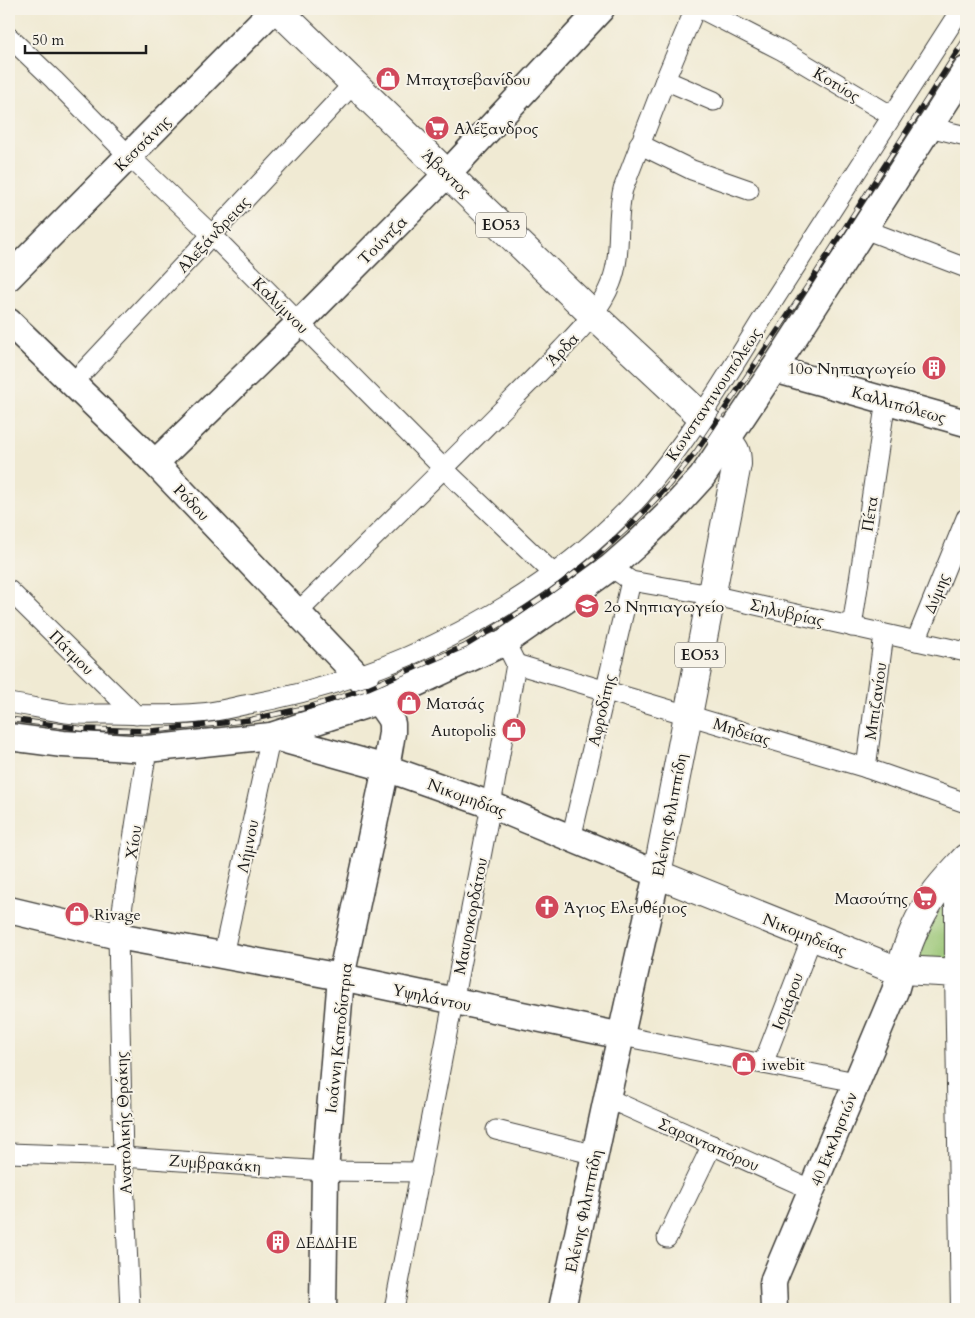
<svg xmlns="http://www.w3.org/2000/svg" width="975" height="1318" viewBox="0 0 975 1318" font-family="Cardo,serif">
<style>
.green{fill:#98c573;stroke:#5a7048}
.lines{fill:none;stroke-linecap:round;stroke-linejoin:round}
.street-casing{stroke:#3c3b37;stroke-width:21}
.secondary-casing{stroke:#3c3b37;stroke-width:29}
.primary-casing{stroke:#3c3b37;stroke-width:30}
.highway-casing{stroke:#3c3b37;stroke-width:30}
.street{stroke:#fff;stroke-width:19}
.secondary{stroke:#fff;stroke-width:26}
.primary{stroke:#fff;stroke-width:28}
.highway{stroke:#fff;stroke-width:28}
.rail-casing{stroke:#1c1c1c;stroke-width:5.5}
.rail{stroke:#f7f3e8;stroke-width:4;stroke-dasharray:11;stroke-linecap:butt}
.labels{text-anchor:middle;stroke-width:4;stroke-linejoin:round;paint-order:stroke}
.shield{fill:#f7f3e8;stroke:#5e5c59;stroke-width:1}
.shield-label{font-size:15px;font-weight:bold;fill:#1c1c1c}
.poi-label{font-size:16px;fill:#1c1c1c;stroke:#f7f3e8;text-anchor:start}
.street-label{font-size:16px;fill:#1c1c1c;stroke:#f7f3e8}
</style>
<rect width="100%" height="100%" fill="#f7f3e8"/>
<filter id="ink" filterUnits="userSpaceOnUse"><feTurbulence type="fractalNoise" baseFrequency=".02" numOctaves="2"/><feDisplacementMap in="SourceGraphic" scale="10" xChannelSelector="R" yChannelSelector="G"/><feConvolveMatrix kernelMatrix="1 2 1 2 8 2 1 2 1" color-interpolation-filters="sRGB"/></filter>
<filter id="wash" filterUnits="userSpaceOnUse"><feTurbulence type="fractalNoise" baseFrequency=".0096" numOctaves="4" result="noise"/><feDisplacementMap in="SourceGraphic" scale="20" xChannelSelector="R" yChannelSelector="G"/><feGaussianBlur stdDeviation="1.12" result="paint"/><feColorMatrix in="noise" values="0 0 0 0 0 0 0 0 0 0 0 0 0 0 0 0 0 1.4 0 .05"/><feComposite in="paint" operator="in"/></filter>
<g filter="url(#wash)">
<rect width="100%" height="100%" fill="#f0ead3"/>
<!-- green -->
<path class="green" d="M960 872 951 966 911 961Z"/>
</g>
<g filter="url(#ink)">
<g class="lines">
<defs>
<g id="street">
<path d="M701 9 783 51 892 116"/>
<path d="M9 37 54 80 129 156 212 235 444 469 554 574"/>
<path d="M665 80 714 101"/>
<path d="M929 127 966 136"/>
<path d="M639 144 692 170 749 190"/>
<path d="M864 229 966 268"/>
<path d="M72 384 354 83"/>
<path d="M611 567 631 581 711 595 966 652"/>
<path d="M9 590 136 715"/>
<path d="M298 612C369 542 441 472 511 401 528 384 545 367 562 349 581 329 601 309 611 283 623 253 615 220 623 189L665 80 695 9"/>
<path d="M852 627 886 400"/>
<path d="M916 641 966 518"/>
<path d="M516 664 866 768 966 803"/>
<path d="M9 703C28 706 47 710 66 713 80 715 96 714 110 714 140 715 171 716 200 713 215 712 230 708 244 705 389 680 541 605 640 496 693 436 732 367 774 300 836 203 899 106 961 9"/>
<path d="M866 768 884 634"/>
<path d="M571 839 631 581"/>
<path d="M223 955 271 736"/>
<path d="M622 1036 763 1064 856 1082"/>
<path d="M763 1064 812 937"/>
<path d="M607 1098 812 1190"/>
<path d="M496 1130 596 1155"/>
<path d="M9 1153 123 1157 325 1171 421 1172"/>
<path d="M667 1238 712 1145"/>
<path d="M130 1309 123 1157 118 936 147 749"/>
<path d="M394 1309 491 805 516 664 505 642"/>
</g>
<g id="secondary">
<path d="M9 277 274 9"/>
<path d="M9 322 155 463 358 676 378 701 390 718 392 724V733L386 768 341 977 325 1171 323 1309"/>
<path d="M774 369 966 423"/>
<path d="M155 463 299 323 447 174 601 9"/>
<path d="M271 736 386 768 491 805 657 874 607 1098 562 1309"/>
<path d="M9 737 63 744 147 749 271 736 378 701 505 642 567 599 611 567 637 544 669 513 702 477 774 369 966 70"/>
<path d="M9 910 118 936 341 977 622 1036"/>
<path d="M774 1309 773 1284 774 1279 895 991 901 970"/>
</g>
<g id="primary">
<path d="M277 9 593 315 727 440C735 449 737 451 737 464L657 874 886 966 901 970 959 973 965 1309"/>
<path d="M901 970C905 948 920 914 933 896 943 882 955 870 966 858"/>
</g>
<path id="highway" d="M959 973V901L966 864"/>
</defs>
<!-- street casing -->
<use href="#street" class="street-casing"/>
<!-- secondary casing -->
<use href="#secondary" class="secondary-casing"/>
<!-- primary casing -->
<use href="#primary" class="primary-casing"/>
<!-- highway casing -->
<use href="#highway" class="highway-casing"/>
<!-- street -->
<use href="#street" class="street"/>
<!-- secondary -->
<use href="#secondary" class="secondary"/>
<!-- primary -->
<use href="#primary" class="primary"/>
<!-- highway -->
<use href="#highway" class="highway"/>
<defs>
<path id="rail" d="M9 719 84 729 152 731 249 720 309 707 368 688 465 646 520 612 546 595 596 557 633 523 667 487 696 452 815 275 966 38"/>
</defs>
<!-- rail casing -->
<use href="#rail" class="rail-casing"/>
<!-- rail -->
<use href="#rail" class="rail"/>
</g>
</g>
<!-- icons -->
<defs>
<symbol id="shop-disc" viewBox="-11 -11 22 22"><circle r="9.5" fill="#d1495b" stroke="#f7f3e8"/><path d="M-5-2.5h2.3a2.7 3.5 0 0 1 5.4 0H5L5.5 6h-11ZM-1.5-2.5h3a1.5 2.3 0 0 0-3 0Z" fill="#fff"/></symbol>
<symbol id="supermarket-disc" viewBox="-11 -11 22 22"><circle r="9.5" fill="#d1495b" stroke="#f7f3e8"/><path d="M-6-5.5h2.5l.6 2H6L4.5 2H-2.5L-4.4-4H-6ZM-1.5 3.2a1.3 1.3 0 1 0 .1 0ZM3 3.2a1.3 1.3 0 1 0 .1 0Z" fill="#fff"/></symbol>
<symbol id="building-disc" viewBox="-11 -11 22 22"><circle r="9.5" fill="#d1495b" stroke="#f7f3e8"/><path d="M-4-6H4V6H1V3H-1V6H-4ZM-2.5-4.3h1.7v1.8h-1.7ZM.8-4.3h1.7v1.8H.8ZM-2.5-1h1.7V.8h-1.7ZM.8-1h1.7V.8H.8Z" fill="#fff"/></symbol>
<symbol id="school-disc" viewBox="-11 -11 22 22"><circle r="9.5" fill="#d1495b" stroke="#f7f3e8"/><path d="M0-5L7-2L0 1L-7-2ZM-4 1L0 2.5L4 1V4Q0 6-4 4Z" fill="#fff"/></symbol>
<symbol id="church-disc" viewBox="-11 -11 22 22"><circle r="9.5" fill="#d1495b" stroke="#f7f3e8"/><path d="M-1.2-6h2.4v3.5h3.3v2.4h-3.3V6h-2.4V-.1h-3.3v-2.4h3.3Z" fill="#fff"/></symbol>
</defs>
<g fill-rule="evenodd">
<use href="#shop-disc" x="374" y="65" width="28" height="28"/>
<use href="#supermarket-disc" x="423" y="114" width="28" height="28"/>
<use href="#building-disc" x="920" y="354" width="28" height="28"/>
<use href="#school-disc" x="573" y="592" width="28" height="28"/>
<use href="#shop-disc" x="395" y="689" width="28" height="28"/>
<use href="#shop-disc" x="500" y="716" width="28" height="28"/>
<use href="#supermarket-disc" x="911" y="884" width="28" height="28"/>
<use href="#church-disc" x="533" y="893" width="28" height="28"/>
<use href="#shop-disc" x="63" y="900" width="28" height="28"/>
<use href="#shop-disc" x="730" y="1050" width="28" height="28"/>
<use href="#building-disc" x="264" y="1228" width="28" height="28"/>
</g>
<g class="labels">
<!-- shield labels -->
<g class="shield">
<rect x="476" y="212.5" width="50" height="25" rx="4"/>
<rect x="675" y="642.5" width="50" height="25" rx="4"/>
</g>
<g class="shield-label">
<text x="501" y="230">ΕΟ53</text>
<text x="700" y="660">ΕΟ53</text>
</g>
<!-- poi labels -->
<g class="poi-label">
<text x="406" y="85">Μπαχτσεβανίδου</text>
<text x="454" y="134">Αλέξανδρος</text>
<text x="916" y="374" text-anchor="end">10ο Νηπιαγωγείο</text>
<text x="604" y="612">2ο Νηπιαγωγείο</text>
<text x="426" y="709">Ματσάς</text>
<text x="496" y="736" text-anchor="end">Autopolis</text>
<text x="908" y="904" text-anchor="end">Μασούτης</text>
<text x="564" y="913">Άγιος Ελευθέριος</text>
<text x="94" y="920">Rivage</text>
<text x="762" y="1070">iwebit</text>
<text x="296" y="1248">ΔΕΔΔΗΕ</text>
</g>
<!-- street labels -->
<g class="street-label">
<text transform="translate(837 84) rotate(31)" y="6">Κοτύος</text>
<text transform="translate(142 143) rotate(-45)" y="6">Κεσσάνης</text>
<text transform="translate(447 173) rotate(44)" y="6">Άβαντος</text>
<text transform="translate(213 234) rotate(-47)" y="6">Αλεξάνδρειας</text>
<text transform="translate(382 240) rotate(-45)" y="6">Τούντζα</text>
<text transform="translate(281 305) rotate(45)" y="6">Καλύμνου</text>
<text transform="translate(562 349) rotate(-46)" y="6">Άρδα</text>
<text transform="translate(713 394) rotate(-56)" y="6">Κωνσταντινουπόλεως</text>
<text transform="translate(899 404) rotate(16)" y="6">Καλλιπόλεως</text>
<text transform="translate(192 502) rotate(46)" y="6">Ρόδου</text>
<text transform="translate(869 514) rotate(-81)" y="6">Πέτα</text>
<text transform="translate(936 593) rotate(-68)" y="6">Δύμης</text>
<text transform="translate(787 612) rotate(13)" y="6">Σηλυβρίας</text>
<text transform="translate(72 652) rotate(45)" y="6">Πάτμου</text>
<text transform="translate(875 701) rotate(-82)" y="6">Μπιζανίου</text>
<text transform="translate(601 710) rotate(-77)" y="6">Αφροδίτης</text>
<text transform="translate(742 731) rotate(17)" y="6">Μηδείας</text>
<text transform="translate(467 797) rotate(20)" y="6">Νικομηδίας</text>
<text transform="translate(669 815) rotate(-79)" y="6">Ελένης Φιλιππίδη</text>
<text transform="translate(133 842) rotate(-81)" y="6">Χίου</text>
<text transform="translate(247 846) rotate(-78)" y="6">Λήμνου</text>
<text transform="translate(470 916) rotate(-79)" y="6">Μαυροκορδάτου</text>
<text transform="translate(805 934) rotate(22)" y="6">Νικομηδείας</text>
<text transform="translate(432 997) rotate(12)" y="6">Υψηλάντου</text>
<text transform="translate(787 1001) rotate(-69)" y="6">Ισμάρου</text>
<text transform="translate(338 1038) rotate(-84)" y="6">Ιωάννη Καποδίστρια</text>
<text transform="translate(123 1123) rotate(-92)" y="6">Ανατολικής Θράκης</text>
<text transform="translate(833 1139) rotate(-68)" y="6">40 Εκκλησιών</text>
<text transform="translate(709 1144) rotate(24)" y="6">Σαρανταπόρου</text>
<text transform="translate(215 1163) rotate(4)" y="6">Ζυμβρακάκη</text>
<text transform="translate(583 1211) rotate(-78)" y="6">Ελένης Φιλιππίδη</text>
</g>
</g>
<!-- margin -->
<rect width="975" height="1318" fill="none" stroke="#f7f3e8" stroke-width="30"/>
<!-- scale -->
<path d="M25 45v8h121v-8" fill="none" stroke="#1c1c1c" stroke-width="2.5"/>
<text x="32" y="45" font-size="15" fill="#1c1c1c" stroke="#f7f3e8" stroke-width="4" paint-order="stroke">50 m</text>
</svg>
